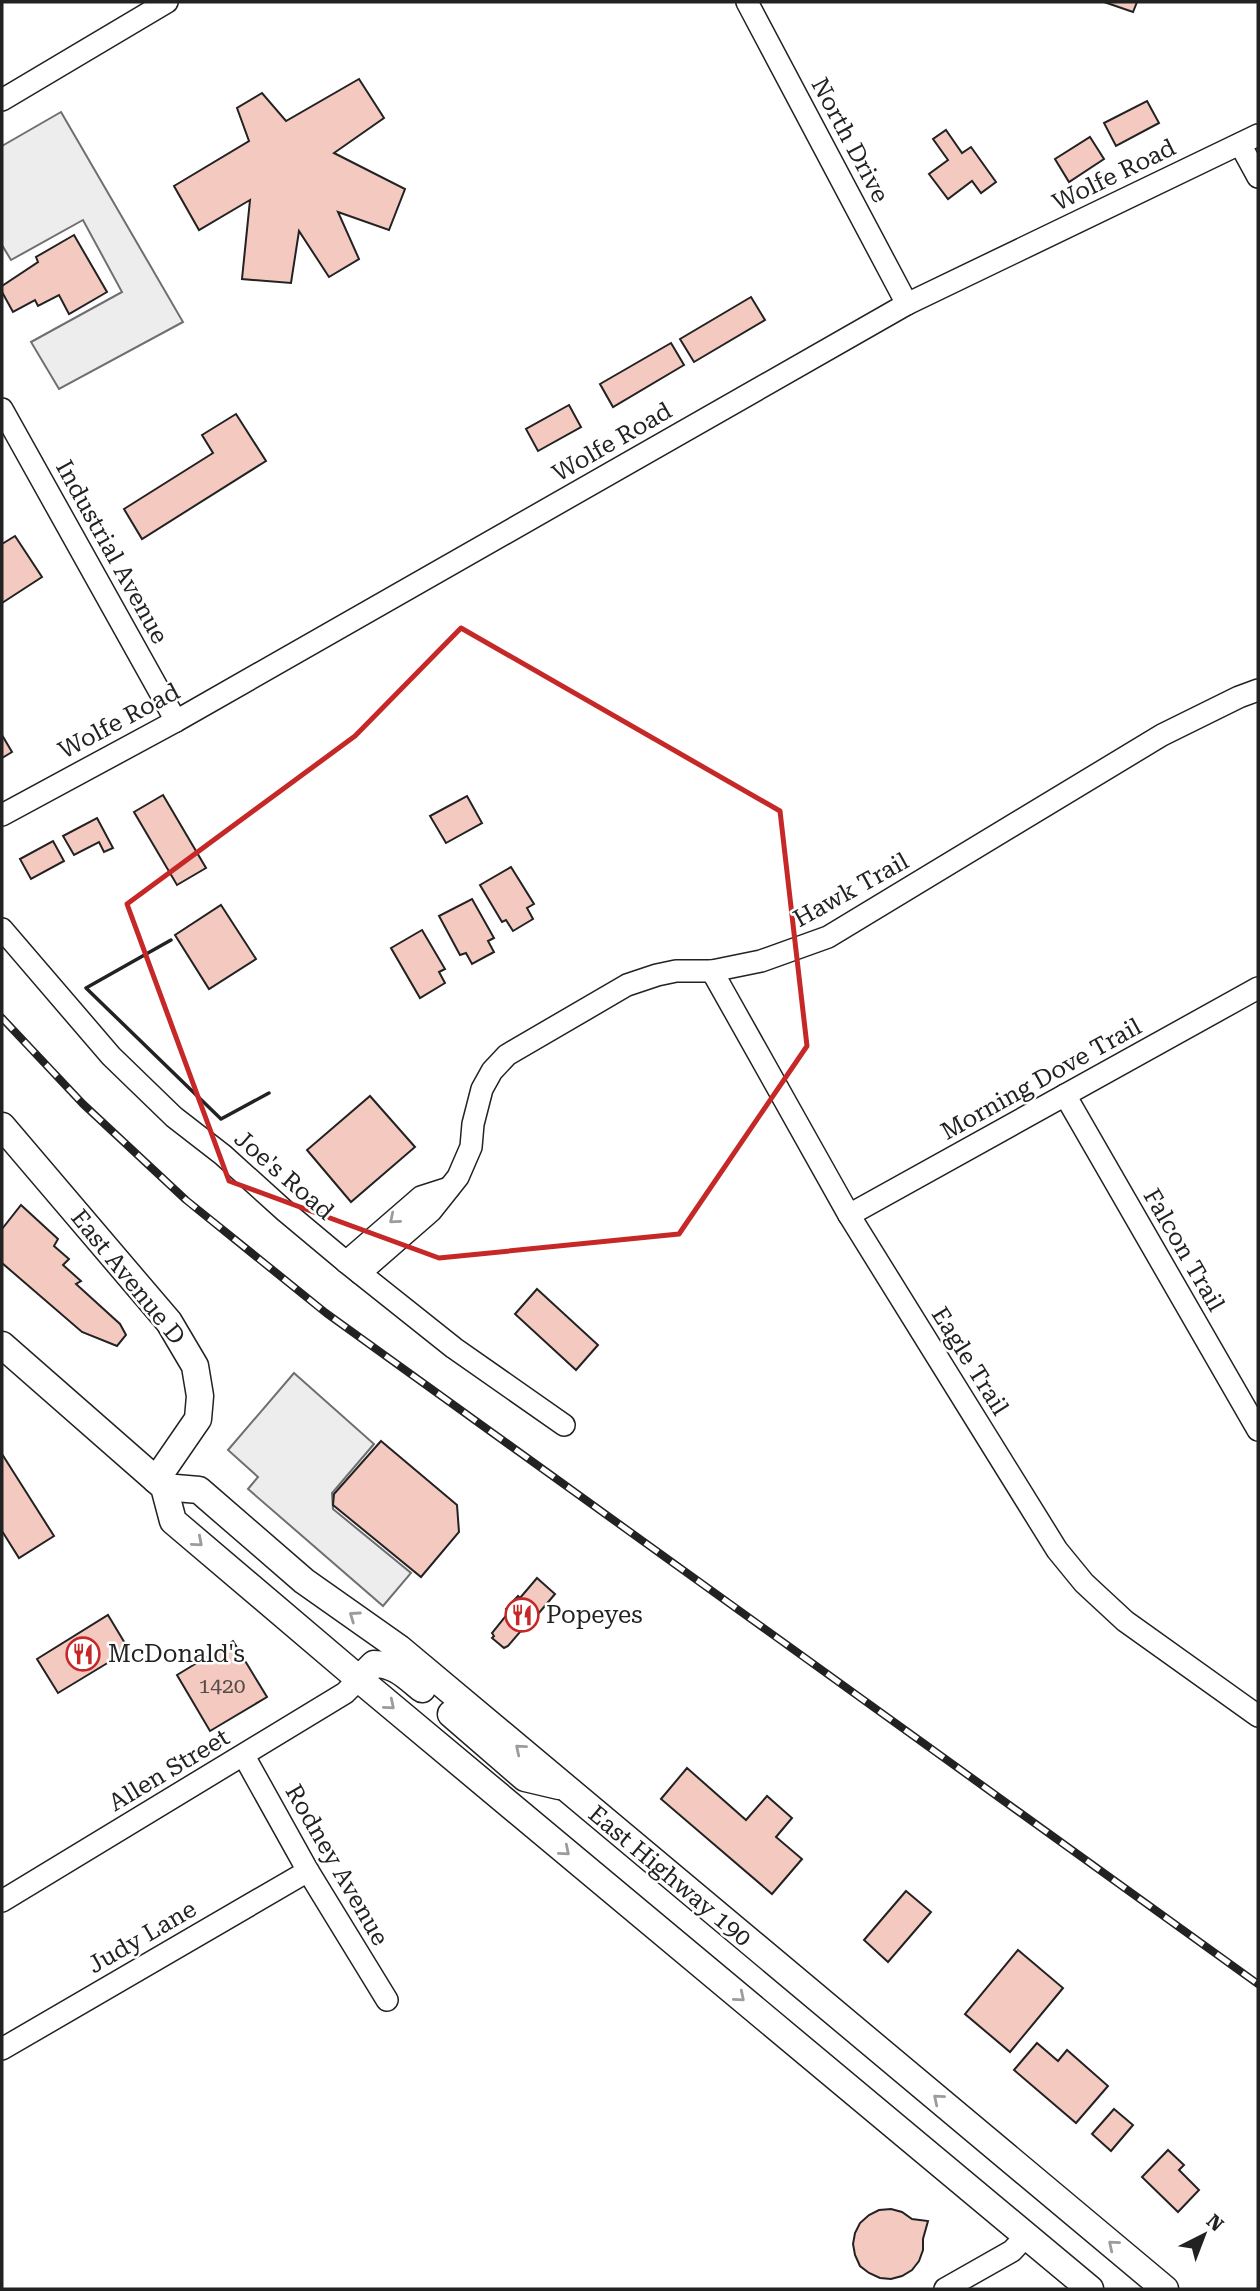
<svg xmlns="http://www.w3.org/2000/svg" width="1260" height="2291" viewBox="0 0 1260 2291" font-family="'Roboto Serif',serif">
<style>
.parking{fill:#ededed;stroke:#6f6f6f;stroke-width:2}
.building{fill:#f3c9c0;stroke:#222;stroke-width:2}
.lines{fill:none;stroke-linecap:round;stroke-linejoin:round}
.minor-casing{stroke:#222;stroke-width:24}
.major-casing{stroke:#222;stroke-width:29}
.minor{stroke:#fff;stroke-width:21}
.major{stroke:#fff;stroke-width:26}
.rail-casing{stroke:#222;stroke-width:8}
.rail{stroke:#fff;stroke-width:5;stroke-dasharray:16;stroke-linecap:butt}
.wall{stroke:#222;stroke-width:3.5}
.oneway{stroke:#9c9c9c}
.marked{fill:none;stroke:#c62828;stroke-width:5;stroke-linejoin:round}
.labels{text-anchor:middle;stroke-width:5;stroke-linejoin:round;paint-order:stroke}
.number-label{font-size:21px;fill:#564c4a}
.street-label{font-size:24px;fill:#222;stroke:#fff}
.poi-label{font-size:24px;fill:#222;stroke:#fff;text-anchor:start}
</style>
<rect width="100%" height="100%" fill="#fff"/>
<!-- parking -->
<g class="parking">
<path d="M61 112 183 322 59 389 31 342 122 292 83 220 11 260 2 245V146Z"/>
<path d="M294 1373 374 1444 332 1493 333 1509 411 1573 383 1606 248 1489 258 1477 228 1450Z"/>
</g>
<!-- building -->
<g class="building">
<path d="M1104 2H1137L1133 12Z"/>
<path d="M359 79 384 118 334 153 405 189 389 230 338 212 359 259 329 277 299 231 291 283 242 279 250 200 199 230 174 186 249 141 237 108 262 93 286 121Z"/>
<path d="M1147 101 1159 123 1116 146 1104 123Z"/>
<path d="M946 130 962 153 971 147 996 182 981 193 972 181 948 199 929 174 948 160 933 139Z"/>
<path d="M1090 137 1104 159 1069 182 1055 159Z"/>
<path d="M74 235 107 292 69 314 59 295 38 306 35 300 13 312 2 292V286L38 262 36 257Z"/>
<path d="M751 297 765 320 694 362 680 339Z"/>
<path d="M671 343 684 365 613 407 600 384Z"/>
<path d="M569 405 581 427 538 451 526 429Z"/>
<path d="M236 414 266 461 142 539 124 509 213 453 202 435Z"/>
<path d="M15 536 42 577 2 603V544Z"/>
<path d="M2 735 12 752 2 758Z"/>
<path d="M163 795 206 868 177 885 134 812Z"/>
<path d="M467 796 482 823 446 843 430 816Z"/>
<path d="M97 818 113 848 104 852 99 842 74 855 63 836Z"/>
<path d="M53 841 64 861 31 879 20 859Z"/>
<path d="M511 867 534 904 527 908 533 919 513 931 506 920 502 922 480 885Z"/>
<path d="M472 899 494 938 488 941 494 952 472 964 466 953 460 955 439 916Z"/>
<path d="M221 905 256 959 209 989 175 935Z"/>
<path d="M422 930 445 969 439 972 445 983 420 998 391 948Z"/>
<path d="M370 1096 415 1147 351 1202 307 1150Z"/>
<path d="M21 1205 58 1239 54 1246 69 1259 63 1265 81 1281 76 1284 120 1324 126 1335 117 1346 82 1332 2 1263V1229Z"/>
<path d="M537 1289 598 1345 576 1370 515 1314Z"/>
<path d="M381 1441 457 1505 459 1532 421 1577 333 1505 334 1494Z"/>
<path d="M2 1454 54 1536 19 1558 2 1531Z"/>
<path d="M537 1578 555 1594 533 1620 531 1619 508 1646 504 1648 492 1638 494 1636 492 1633 509 1612 506 1609 518 1596 520 1598Z"/>
<path d="M108 1615 129 1650 58 1693 37 1659Z"/>
<path d="M233 1641 267 1697 210 1731 177 1675Z"/>
<path d="M687 1768 746 1820 767 1796 792 1818 776 1837 802 1859 772 1894 661 1799Z"/>
<path d="M906 1891 931 1912 888 1962 864 1940Z"/>
<path d="M1018 1950 1063 1988 1010 2052 965 2014Z"/>
<path d="M1037 2043 1058 2061 1067 2050 1108 2086 1076 2123 1014 2070Z"/>
<path d="M1114 2109 1133 2125 1111 2151 1092 2134Z"/>
<path d="M1168 2150 1184 2165 1179 2170 1199 2190 1178 2212 1142 2177Z"/>
<path d="M891 2209 902 2212 912 2219 928 2221 923 2239V2250L919 2261 912 2270 902 2276 891 2279 880 2278 869 2273 860 2266 855 2255 853 2244 855 2233 860 2223 869 2215 879 2210Z"/>
</g>
<g class="lines">
<defs>
<g id="minor">
<path d="M747 2 907 304"/>
<path d="M2 100 167 2"/>
<path d="M1240 144 1258 177"/>
<path d="M2 409 176 721"/>
<path d="M2 815 176 721 907 304 1258 135"/>
<path d="M2 929 111 1056 174 1117 223 1155 285 1211 346 1262 454 1348 564 1425"/>
<path d="M712 971 849 1215 1057 1550 1084 1583 1125 1621 1258 1716"/>
<path d="M1065 1095 1258 1430"/>
<path d="M849 1215 1258 988"/>
<path d="M346 1262 421 1197 449 1188"/>
<path d="M360 1273 431 1211 458 1177 471 1147 473 1124 482 1089 492 1071 507 1055 627 985 657 975 676 971H712L761 961 828 937 1162 735 1239 697 1258 690"/>
<path d="M244 1756 308 1871 387 2000"/>
<path d="M2 1901 345 1693 359 1679"/>
<path d="M2 2049 308 1871"/>
<path d="M945 2289 1012 2251 1026 2236"/>
</g>
<g id="major">
<path d="M2 1126 169 1322 195 1366 200 1396 198 1419 156 1480"/>
<path d="M2 1345 164 1487 173 1521 359 1679 1090 2289"/>
<path d="M164 1487 199 1490 304 1581 399 1648 1165 2289"/>
<path d="M359 1679 374 1664C395 1664 406 1676 422 1689"/>
<path d="M451 1714 525 1778 559 1786"/>
</g>
</defs>
<!-- minor casing -->
<use href="#minor" class="minor-casing"/>
<!-- major casing -->
<use href="#major" class="major-casing"/>
<!-- minor -->
<use href="#minor" class="minor"/>
<!-- major -->
<use href="#major" class="major"/>
<defs>
<path id="rail" d="M2 1018 83 1104 186 1200 326 1313 1258 1984"/>
</defs>
<!-- rail casing -->
<use href="#rail" class="rail-casing"/>
<!-- rail -->
<use href="#rail" class="rail"/>
<!-- wall -->
<path class="wall" d="M171 940 86 988 221 1119 269 1093"/>
</g>
<!-- one-way arrows -->
<defs><path id="oneway-chevron" d="M-2-3.5L2.5 0L-2 3.5" fill="none" stroke-width="1.6" stroke-linecap="round" stroke-linejoin="round" transform="scale(1.75)"/></defs>
<g class="oneway">
<use href="#oneway-chevron" transform="translate(394 1219) rotate(140)"/>
<use href="#oneway-chevron" transform="translate(198 1542) rotate(41)"/>
<use href="#oneway-chevron" transform="translate(354 1616) rotate(-145)"/>
<use href="#oneway-chevron" transform="translate(390 1705) rotate(40)"/>
<use href="#oneway-chevron" transform="translate(520 1749) rotate(-140)"/>
<use href="#oneway-chevron" transform="translate(565 1851) rotate(40)"/>
<use href="#oneway-chevron" transform="translate(740 1997) rotate(40)"/>
<use href="#oneway-chevron" transform="translate(938 2099) rotate(-140)"/>
<use href="#oneway-chevron" transform="translate(1113 2245) rotate(-140)"/>
</g>
<!-- marked area -->
<path class="marked" d="M461 628 780 811 807 1046 679 1234 439 1258 229 1181 127 904 355 736Z"/>
<!-- icons -->
<defs>
<symbol id="restaurant-ring" viewBox="-11 -11 22 22"><circle r="9.5" fill="#fff" stroke="#c62828" stroke-width="1.5"/><path d="M-5-6h1v4h1v-4h1v4h1v-4h1v5L-1.5 .5V6h-2V.5L-5-1ZM5-6V6H3V1.5H1.5Q1.5-4 5-6Z" fill="#c62828"/></symbol>
</defs>
<g fill-rule="evenodd">
<use href="#restaurant-ring" x="503" y="1596" width="38" height="38"/>
<use href="#restaurant-ring" x="64" y="1635" width="38" height="38"/>
</g>
<g class="labels">
<!-- number labels -->
<g class="number-label">
<text x="222" y="1693">1420</text>
</g>
<!-- street labels -->
<g class="street-label">
<text transform="translate(850 140) rotate(62)" y="8">North Drive</text>
<text transform="translate(1114 175) rotate(-26)" y="8">Wolfe Road</text>
<text transform="translate(612 442) rotate(-30)" y="8">Wolfe Road</text>
<text transform="translate(112 552) rotate(61)" y="8">Industrial Avenue</text>
<text transform="translate(119 721) rotate(-28)" y="8">Wolfe Road</text>
<text transform="translate(851 890) rotate(-29)" y="8">Hawk Trail</text>
<text transform="translate(1041 1079) rotate(-29)" y="8">Morning Dove Trail</text>
<text transform="translate(284 1175) rotate(41)" y="8">Joe's Road</text>
<text transform="translate(1184 1250) rotate(60)" y="8">Falcon Trail</text>
<text transform="translate(128 1277) rotate(51)" y="8">East Avenue D</text>
<text transform="translate(970 1361) rotate(58)" y="8">Eagle Trail</text>
<text transform="translate(169 1770) rotate(-31)" y="8">Allen Street</text>
<text transform="translate(337 1865) rotate(60)" y="8">Rodney Avenue</text>
<text transform="translate(670 1876) rotate(40)" y="8">East Highway 190</text>
<text transform="translate(142 1937) rotate(-30)" y="8">Judy Lane</text>
</g>
<!-- poi labels -->
<g class="poi-label">
<text x="546" y="1623">Popeyes</text>
<text x="108" y="1662">McDonald's</text>
</g>
</g>
<!-- border -->
<rect width="1260" height="2291" fill="none" stroke="#222222" stroke-width="7"/>
<!-- north arrow -->
<g transform="translate(1204 2235) rotate(42)" stroke="#ffffff" stroke-width="5" paint-order="stroke">
<path d="M0-5L12 26L0 18L-12 26Z" fill="#222222"/>
<text y="-10" font-size="19" font-weight="bold" text-anchor="middle" fill="#222222">N</text>
</g>
</svg>
